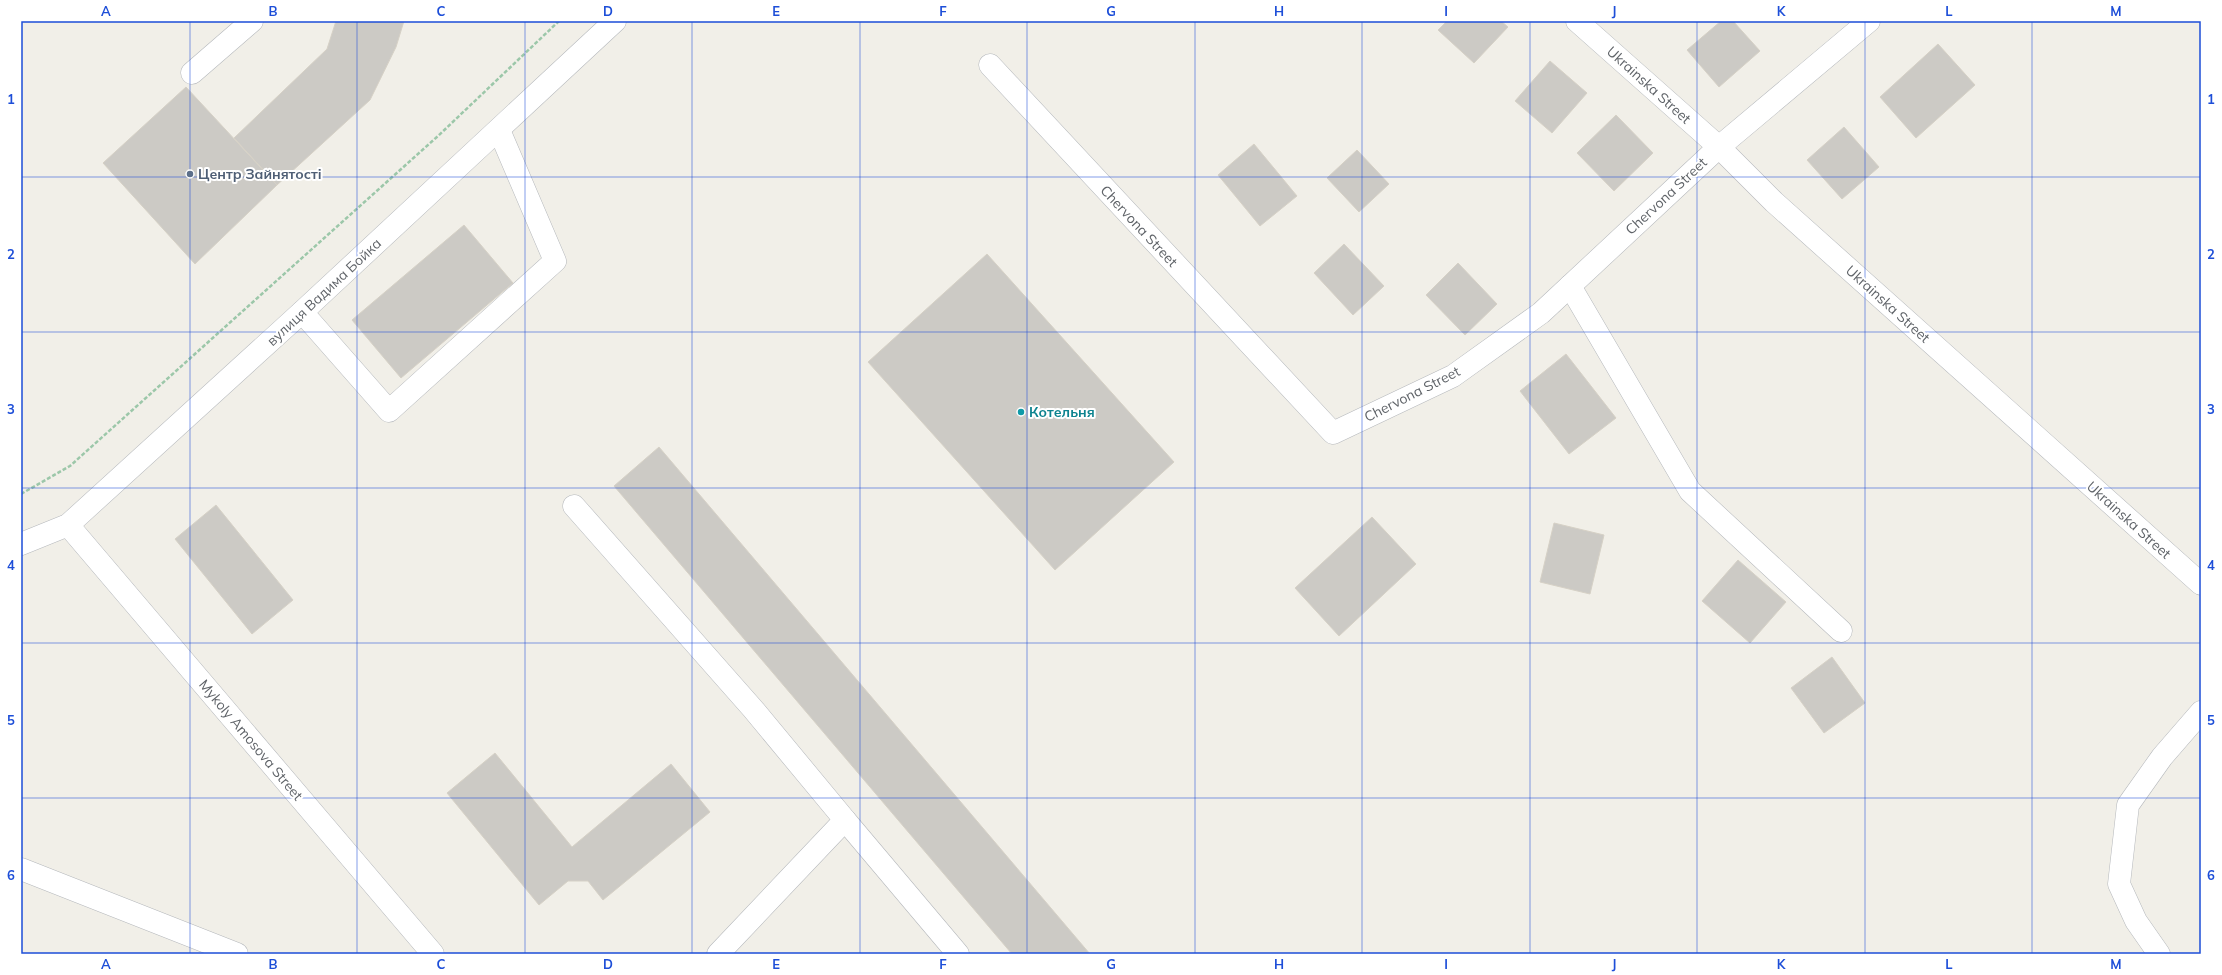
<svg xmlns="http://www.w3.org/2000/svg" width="2222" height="975" viewBox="0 0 2222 975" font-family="Mulish,sans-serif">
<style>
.building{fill:#cccac5;stroke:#d6d1c6}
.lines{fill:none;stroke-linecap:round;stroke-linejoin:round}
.minor-casing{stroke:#b5b8bc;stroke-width:23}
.path{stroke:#9cc7a9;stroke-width:2.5;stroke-dasharray:4 2;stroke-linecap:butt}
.minor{stroke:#fff;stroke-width:22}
.grid{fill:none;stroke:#1d4ed8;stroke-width:1;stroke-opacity:0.55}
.service-dot{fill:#5c6f8a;stroke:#fff;stroke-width:1.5}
.culture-dot{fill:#0f9aa8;stroke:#fff;stroke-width:1.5}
.labels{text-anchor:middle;stroke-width:4;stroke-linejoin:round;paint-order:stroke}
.street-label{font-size:14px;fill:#5f6368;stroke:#fff}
.service-label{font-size:14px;font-weight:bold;fill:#4e5e75;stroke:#fff;text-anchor:start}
.culture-label{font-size:14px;font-weight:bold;fill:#0d838f;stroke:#fff;text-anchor:start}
.neatline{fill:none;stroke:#1d4ed8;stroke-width:1.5}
.grid-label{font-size:13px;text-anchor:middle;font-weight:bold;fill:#1d4ed8}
</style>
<rect width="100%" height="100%" fill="#f1efe8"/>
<!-- building -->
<g class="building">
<path d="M336 21H404L396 47 370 100 277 185 234 138 327 49Z"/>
<path d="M1447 21H1501L1508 27 1474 63 1438 30Z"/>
<path d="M1721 21H1733L1760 51 1719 87 1687 50Z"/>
<path d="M1938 44 1975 85 1916 138 1880 97Z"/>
<path d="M1550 61 1587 93 1552 133 1515 101Z"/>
<path d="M186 87 277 185 195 264 103 163Z"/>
<path d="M1616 115 1653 153 1614 191 1577 153Z"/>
<path d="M1844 127 1879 167 1842 199 1807 160Z"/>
<path d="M1254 144 1297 196 1260 226 1218 175Z"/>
<path d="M1357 150 1389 184 1359 212 1327 178Z"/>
<path d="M464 225 513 283 401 378 352 320Z"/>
<path d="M1344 244 1384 286 1353 315 1314 273Z"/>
<path d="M987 254 1174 462 1055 570 868 362Z"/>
<path d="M1458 263 1497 304 1465 335 1426 295Z"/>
<path d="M1566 354 1616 418 1569 454 1520 391Z"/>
<path d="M659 447 1090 954H1012L614 486Z"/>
<path d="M216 505 293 600 252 634 175 539Z"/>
<path d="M1372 517 1416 564 1339 636 1295 588Z"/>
<path d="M1554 523 1604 535 1590 594 1540 582Z"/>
<path d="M1738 560 1786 602 1750 643 1702 601Z"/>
<path d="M1832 657 1865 703 1824 733 1791 688Z"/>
<path d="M495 753 572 847 671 764 710 812 603 900 588 881H568L539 905 447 793Z"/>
</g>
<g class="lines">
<defs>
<g id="minor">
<path d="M1577 21 1719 147 1774 202 2201 584"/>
<path d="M990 65 1333 433 1453 376 1541 313 1719 147 1869 21"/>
<path d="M192 73 252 21"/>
<path d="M1570 286 1690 491 1841 631"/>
<path d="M302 312 389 411 555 261 499 130"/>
<path d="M574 506 753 709 845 820 718 954"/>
<path d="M68 525 433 954"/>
<path d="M21 544 68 525 302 312 615 21"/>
<path d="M845 820 958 954"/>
<path d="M21 869 237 954"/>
<path d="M2159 954 2136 921 2119 884 2128 805 2162 757 2201 712"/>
</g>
</defs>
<!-- minor casing -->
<use href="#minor" class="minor-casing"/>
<!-- path -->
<path class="path" d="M21 494 70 466 438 136 559 21"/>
<!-- minor -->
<use href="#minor" class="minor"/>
</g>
<!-- grid -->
<path class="grid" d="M190 21V954M357 21V954M525 21V954M692 21V954M860 21V954M1027 21V954M1195 21V954M1362 21V954M1530 21V954M1697 21V954M1865 21V954M2032 21V954M21 177H2201M21 332H2201M21 488H2201M21 643H2201M21 798H2201"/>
<!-- markers -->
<circle class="service-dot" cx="190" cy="174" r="4"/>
<circle class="culture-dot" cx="1021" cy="412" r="4"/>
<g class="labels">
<!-- street labels -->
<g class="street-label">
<text transform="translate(1649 85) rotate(42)" y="5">Ukrainska Street</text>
<text transform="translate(1666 196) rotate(-43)" y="5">Chervona Street</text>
<text transform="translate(1139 226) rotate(47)" y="5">Chervona Street</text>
<text transform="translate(324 292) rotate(-43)" y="5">вулиця Вадима Бойка</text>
<text transform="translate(1888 304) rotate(42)" y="5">Ukrainska Street</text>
<text transform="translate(1412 394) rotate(-27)" y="5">Chervona Street</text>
<text transform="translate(2129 520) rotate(42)" y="5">Ukrainska Street</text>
<text transform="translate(251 740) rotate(50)" y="5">Mykoly Amosova Street</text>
</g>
<!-- service labels -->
<g class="service-label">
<text x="198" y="179">Центр Зайнятості</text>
</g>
<!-- culture labels -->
<g class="culture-label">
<text x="1029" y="417">Котельня</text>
</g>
</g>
<!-- border -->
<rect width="2222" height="975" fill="none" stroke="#ffffff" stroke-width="44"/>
<rect x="22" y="22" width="2178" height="931" class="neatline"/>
<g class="grid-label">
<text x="106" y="16">A</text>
<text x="273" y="16">B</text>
<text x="441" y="16">C</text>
<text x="608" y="16">D</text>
<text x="776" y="16">E</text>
<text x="943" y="16">F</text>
<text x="1111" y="16">G</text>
<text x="1279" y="16">H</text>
<text x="1446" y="16">I</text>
<text x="1614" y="16">J</text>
<text x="1781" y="16">K</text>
<text x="1949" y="16">L</text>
<text x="2116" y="16">M</text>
<text x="11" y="104">1</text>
<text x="2211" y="104">1</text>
<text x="11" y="259">2</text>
<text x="2211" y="259">2</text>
<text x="11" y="414">3</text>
<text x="2211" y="414">3</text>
<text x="11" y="570">4</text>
<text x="2211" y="570">4</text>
<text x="11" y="725">5</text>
<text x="2211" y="725">5</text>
<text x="11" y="880">6</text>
<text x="2211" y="880">6</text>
<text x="106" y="969">A</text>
<text x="273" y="969">B</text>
<text x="441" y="969">C</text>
<text x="608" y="969">D</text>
<text x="776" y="969">E</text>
<text x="943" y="969">F</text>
<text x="1111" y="969">G</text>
<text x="1279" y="969">H</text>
<text x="1446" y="969">I</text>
<text x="1614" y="969">J</text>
<text x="1781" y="969">K</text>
<text x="1949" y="969">L</text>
<text x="2116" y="969">M</text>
</g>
</svg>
